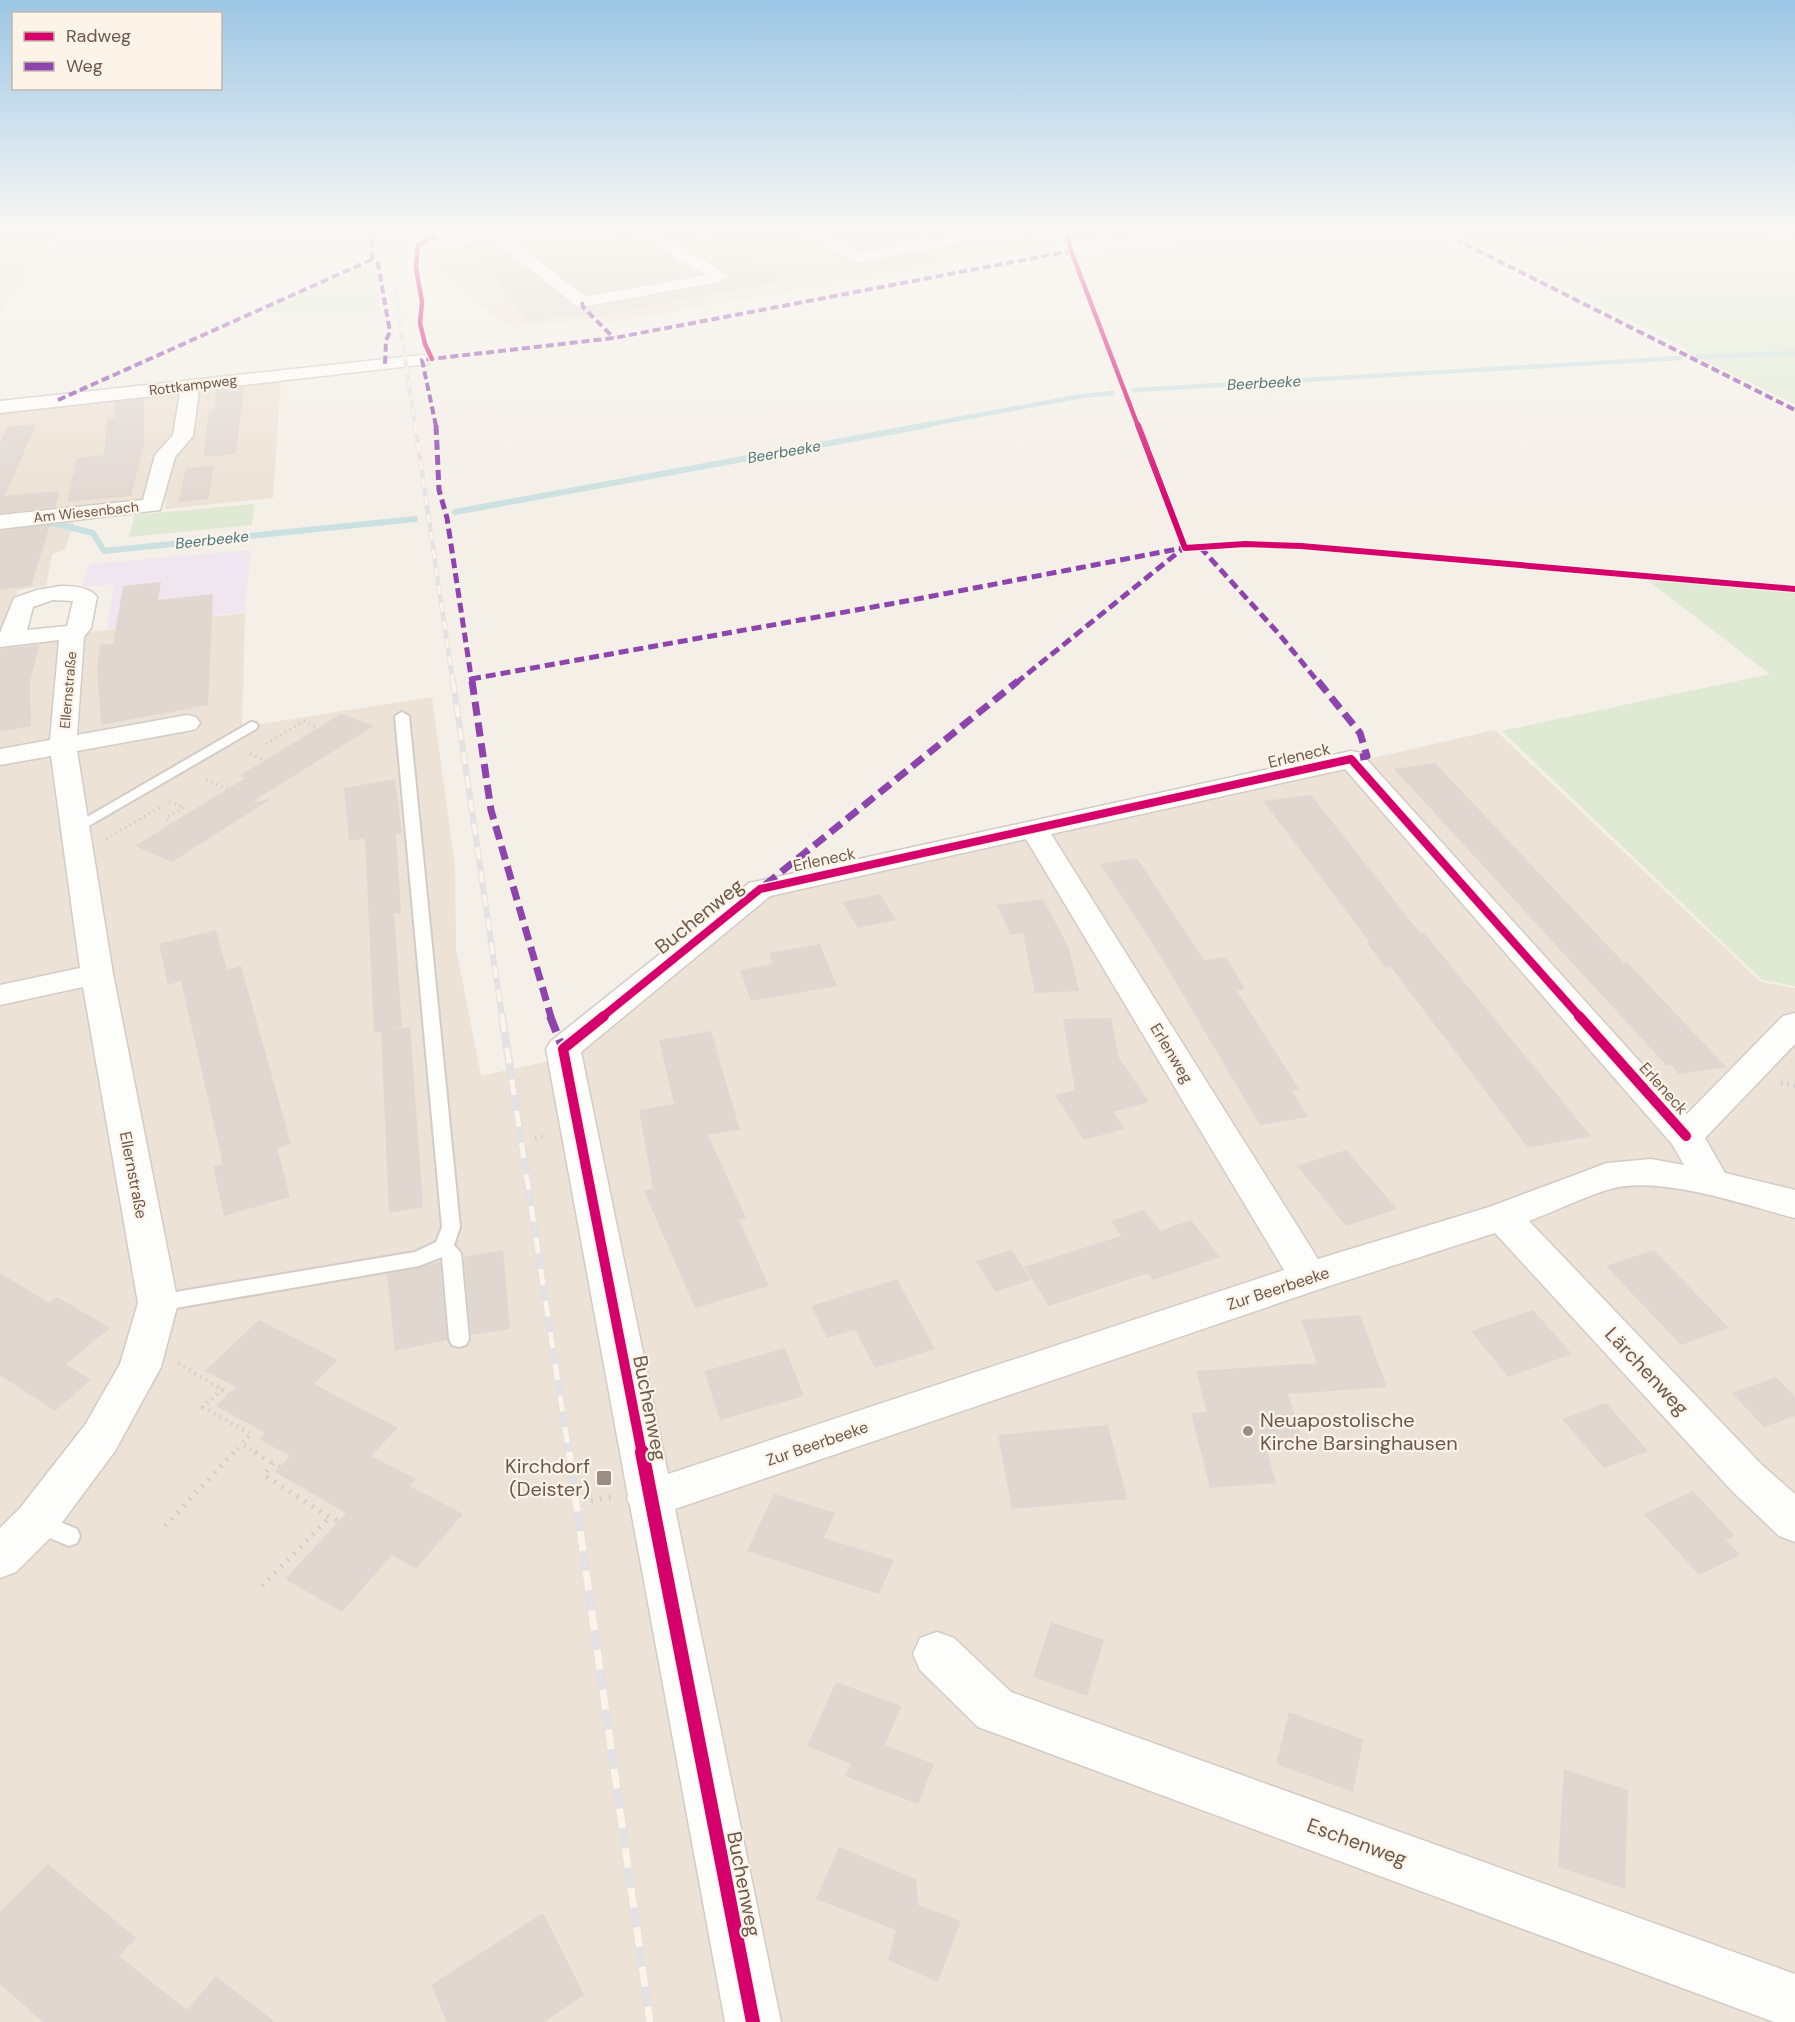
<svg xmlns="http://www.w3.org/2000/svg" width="1795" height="2022" viewBox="0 0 1795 2022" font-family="'DM Sans',sans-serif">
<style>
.residential{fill:#ece2d5}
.education{fill:#f0e6ef}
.green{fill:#e0e9d3}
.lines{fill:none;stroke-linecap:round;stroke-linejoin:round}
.stream-far1{stroke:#cbe0e1;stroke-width:4.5}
.stream{stroke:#cbe0e1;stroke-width:6}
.building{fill:#e0d7d0}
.service-casing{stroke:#d3ccc6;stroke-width:4}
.minor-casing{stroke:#d3ccc6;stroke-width:3}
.path-far3{stroke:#d5cfc9;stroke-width:2;stroke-dasharray:1 2;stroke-linecap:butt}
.path-far2{stroke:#d5cfc9;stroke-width:3;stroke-dasharray:1.5 4;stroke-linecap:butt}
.path-far1{stroke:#d5cfc9;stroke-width:4.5;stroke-dasharray:1.5 5;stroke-linecap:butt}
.path{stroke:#d5cfc9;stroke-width:5;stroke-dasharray:2 7;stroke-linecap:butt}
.service{fill:#fdfdfb;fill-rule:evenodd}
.minor{fill:#fdfdfb;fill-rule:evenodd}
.rail-far4-casing{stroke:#e3e1e3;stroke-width:4}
.rail-far3-casing{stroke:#e3e1e3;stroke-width:4.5}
.rail-far2-casing{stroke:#e3e1e3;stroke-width:6}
.rail-far1-casing{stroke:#e3e1e3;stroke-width:8}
.rail-casing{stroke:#e3e1e3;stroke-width:9}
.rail-far4{stroke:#fcf4e8;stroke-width:2;stroke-dasharray:7;stroke-linecap:butt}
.rail-far3{stroke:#fcf4e8;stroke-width:3;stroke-dasharray:9;stroke-linecap:butt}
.rail-far2{stroke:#fcf4e8;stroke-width:4;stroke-dasharray:12;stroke-linecap:butt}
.rail-far1{stroke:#fcf4e8;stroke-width:5;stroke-dasharray:16;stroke-linecap:butt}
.rail{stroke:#fcf4e8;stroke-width:7;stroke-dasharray:20;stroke-linecap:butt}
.quiet-far3{stroke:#8e44ad;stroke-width:4;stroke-dasharray:8 4;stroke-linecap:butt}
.quiet-far2{stroke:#8e44ad;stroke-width:5;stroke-dasharray:10 5;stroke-linecap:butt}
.quiet-far1{stroke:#8e44ad;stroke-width:7;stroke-dasharray:14 7;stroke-linecap:butt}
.quiet{stroke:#8e44ad;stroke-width:8;stroke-dasharray:17 8;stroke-linecap:butt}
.cycleway-far4-casing{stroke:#fcf4e8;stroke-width:7}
.cycleway-far3-casing{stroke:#fcf4e8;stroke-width:8}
.cycleway-far2-casing{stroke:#fcf4e8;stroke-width:11}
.cycleway-far1-casing{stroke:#fcf4e8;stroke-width:14}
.cycleway-casing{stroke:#fcf4e8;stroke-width:17}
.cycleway-far4{stroke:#d6006c;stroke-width:4.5}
.cycleway-far3{stroke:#d6006c;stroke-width:6}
.cycleway-far2{stroke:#d6006c;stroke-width:8}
.cycleway-far1{stroke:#d6006c;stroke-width:10}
.cycleway{stroke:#d6006c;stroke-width:14}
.poi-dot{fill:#9c8d82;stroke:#fcf4e8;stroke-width:2}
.labels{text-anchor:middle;stroke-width:4.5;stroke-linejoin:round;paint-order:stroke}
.far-street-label{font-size:14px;fill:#6d584c;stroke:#fcf4e8}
.far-water-label{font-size:15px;font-style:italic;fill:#49757e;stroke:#fcf4e8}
.street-label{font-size:16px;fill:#6d584c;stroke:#fcf4e8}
.near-street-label{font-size:20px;fill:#6d584c;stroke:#fcf4e8}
.near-poi-label{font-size:20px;fill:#6d584c;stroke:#fcf4e8;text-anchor:start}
</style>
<rect width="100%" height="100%" fill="#f4efe7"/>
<!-- residential -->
<g class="residential">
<path d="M0 228H63L0 312Z"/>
<path d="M405 228H1025L1021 230 1045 238 1049 243 1026 251 607 323 599 318 510 328 426 264 444 233 426 230 415 236H409Z"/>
<path d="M1073 228H1214L1090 243 1077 241Z"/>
<path d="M1443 228H1759L1784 238 1481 247Z"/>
<path d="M281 380 273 498 165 509 166 500 77 511 65 550 52 554 46 586 18 590 2 643 245 613 242 727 432 697 455 868 456 948 481 1076 581 1054 771 897 1495 730 1761 982 1795 988V2022H0V411Z"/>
</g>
<!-- education -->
<path class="education" d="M251 550 244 612 107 629 114 584 82 587 90 564Z"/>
<!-- green -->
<g class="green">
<path d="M1768 228H1795V404L1686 352 1692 351 1489 250 1793 238Z"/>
<path d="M372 262 376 265 380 313 261 312Z"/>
<path d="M254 504 252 525 129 537 135 515Z"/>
<path d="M1646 579 1795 592V986L1762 980 1502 731 1770 674Z"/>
</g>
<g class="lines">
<!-- stream-far1 -->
<g class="stream-far1">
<path d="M1697 357 1795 353"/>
<path d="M1134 390 1680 358"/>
<path d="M920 426 1082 396 1113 393"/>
</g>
<!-- stream -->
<g class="stream">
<path d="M455 512 928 425"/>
<path d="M21 526 53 523 93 533 104 551 415 519"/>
</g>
</g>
<!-- building -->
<g class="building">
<path d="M683 228H689L703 237 707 236 784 281 601 315 599 312 526 321 493 274H489L465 247 466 245 494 243 575 308 582 309 721 284 730 279V275L706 258 691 252 664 231Z"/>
<path d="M782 228H793L858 265 1016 232 1017 241 954 255 956 256 865 273Z"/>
<path d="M820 228H972L860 251Z"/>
<path d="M644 235 677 262 700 274 586 294 518 242 554 239 559 244 614 236 617 239Z"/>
<path d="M244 387 236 454 203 457 209 409H214L216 390Z"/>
<path d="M144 399V444L131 496 67 502 77 458 104 455 107 419 114 418 115 402Z"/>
<path d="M36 424 5 496 60 491 55 507 0 513V444L7 427Z"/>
<path d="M214 465 208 499 179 502 186 468Z"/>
<path d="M50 525 31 586 0 590V531Z"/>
<path d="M161 582 158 600 213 594 208 705 101 725 97 667 100 645 113 644 123 586Z"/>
<path d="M39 645 30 682 31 726 0 732V649Z"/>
<path d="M341 714 374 726 252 802 271 799 172 862 135 846 245 778 239 776Z"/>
<path d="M1435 763 1624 963 1627 962 1726 1067 1679 1074 1671 1065 1667 1066 1394 769Z"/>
<path d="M395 779 402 833 396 834 401 913 394 914 402 1027 374 1033 365 838 349 841 344 788Z"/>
<path d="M1311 795 1421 934 1424 933 1591 1136 1528 1148 1391 967 1386 968 1367 943H1370L1263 801Z"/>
<path d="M1137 858 1204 960 1226 957 1245 989 1237 991 1299 1089 1292 1091 1308 1117 1260 1125 1156 949 1100 864Z"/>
<path d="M880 894 896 920 858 928 842 902Z"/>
<path d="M1043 899 1069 948 1079 991 1035 993 1023 933 1011 935 997 905Z"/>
<path d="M216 930 227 970 241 966 291 1144 277 1148 290 1197 224 1216 213 1166 223 1164 181 981 168 985 159 944Z"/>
<path d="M820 944 837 986 751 1001 740 970 773 964 769 953Z"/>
<path d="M1111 1018 1119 1058 1149 1102 1113 1112 1125 1129 1084 1140 1055 1095 1075 1090 1063 1019Z"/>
<path d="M410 1027 423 1207 389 1213 381 1031Z"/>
<path d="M711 1031 740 1130 708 1135 746 1218 739 1220 769 1286 695 1308 644 1191 653 1188 639 1110 674 1104 659 1040Z"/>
<path d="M1346 1150 1397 1209 1346 1226 1297 1166Z"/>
<path d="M1144 1210 1160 1231 1191 1220 1220 1257 1153 1280 1148 1273 1049 1306 1024 1267 1121 1236 1111 1221Z"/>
<path d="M503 1250 510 1329 471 1335 464 1257Z"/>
<path d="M1012 1250 1031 1280 995 1292 976 1261Z"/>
<path d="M1654 1250 1729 1328 1681 1345 1606 1266Z"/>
<path d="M440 1262 447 1340 395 1351 387 1274Z"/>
<path d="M0 1273 49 1303 57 1297 110 1328 66 1364 91 1380 55 1411 0 1375Z"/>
<path d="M897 1279 935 1349 875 1368 855 1330 827 1338 811 1306Z"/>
<path d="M1533 1310 1572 1354 1508 1377 1471 1331Z"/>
<path d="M1360 1315 1387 1387 1288 1394 1305 1448 1267 1451 1276 1483 1210 1488 1191 1413 1207 1412 1196 1371 1317 1363 1301 1320Z"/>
<path d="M259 1320 338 1360 314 1384 398 1428 371 1456 416 1479 410 1486 463 1514 416 1569 392 1555 342 1612 285 1579 346 1513 275 1472 290 1456 259 1439 265 1433 216 1406 236 1387 205 1371Z"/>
<path d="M785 1348 804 1396 720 1420 704 1371Z"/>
<path d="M1776 1377 1795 1397V1416L1764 1427 1732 1393Z"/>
<path d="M1606 1403 1648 1451 1604 1468 1562 1419Z"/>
<path d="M1108 1425 1127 1499 1012 1509 998 1435Z"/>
<path d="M1693 1491 1735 1536 1726 1540 1740 1555 1699 1575 1644 1514Z"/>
<path d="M774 1494 835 1513 824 1538 894 1560 879 1594 747 1551Z"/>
<path d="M1051 1622 1104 1640 1087 1696 1033 1677Z"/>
<path d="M836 1682 901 1706 885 1745 934 1764 918 1804 845 1776 851 1764 807 1746Z"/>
<path d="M1289 1712 1363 1739 1353 1792 1276 1764Z"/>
<path d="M1564 1769 1628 1790 1625 1889 1558 1867Z"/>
<path d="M839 1847 916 1879 918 1905 961 1921 938 1982 888 1960 896 1930 816 1899Z"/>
<path d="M48 1864 136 1938 119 1956 187 2010 216 1976 275 2022H43L0 1984V1912Z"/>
<path d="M543 1913 584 1995 544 2022H447L431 1985Z"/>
</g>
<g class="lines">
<defs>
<g id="service">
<path d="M402 712 409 716 460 1227 454 1245 461 1253 469 1339 466 1345 459 1347 452 1345 449 1339 442 1257 419 1266 158 1311 151 1308 148 1303 151 1298 158 1295 415 1252 436 1242 442 1227 395 716Z"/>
<path d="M251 722 256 723 258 726 256 729 80 831 75 832 68 828Z"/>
<path d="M36 1512 77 1529 80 1536 77 1543 69 1546 28 1529 25 1522 28 1515Z"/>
</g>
<g id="minor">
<path d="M430 228H445V235L549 228H636L629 232 512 240 585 296 707 275 678 260 639 228H656L690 254 705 260 729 277 721 282 582 307 576 306 495 241 437 245 429 240Z"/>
<path d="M795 228H814L860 253 986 228H1018L1011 232 858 263Z"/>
<path d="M1204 228H1251L1244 232 1100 251 1071 252 1063 247 1071 242 1100 241Z"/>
<path d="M1757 228H1779L1795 237 1787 242Z"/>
<path d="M422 355 428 356 431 360 428 364 199 390 193 436 175 457 160 510 0 529V515L143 500 155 455 173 435 180 393 0 413V401Z"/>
<path d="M61 586C73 586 90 587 97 597L91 628 84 637 77 735 187 715 196 717 200 723 196 729 187 731 77 751 113 974 178 1303 161 1367 115 1451 52 1536 16 1572 0 1578V1528L20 1508 85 1425 120 1364 138 1303 83 987 0 1005V985L80 968 51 756 0 765V749L50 740 59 640 0 647V633L14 598 37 590ZM53 600 73 601 67 626 27 630 33 607Z"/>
<path d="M1351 751 1361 753 1687 1114 1783 1016 1795 1013V1044L1705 1138 1725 1173 1795 1190V1218C1744 1205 1661 1175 1610 1189 1583 1197 1556 1211 1529 1221L1762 1465 1795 1494V1542L1779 1536 1732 1491 1495 1233 1323 1288 675 1509 781 2022H725L630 1505 627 1499 628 1496 546 1049 551 1041 749 883ZM1345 769 1672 1144 1684 1165 1651 1159 1607 1163 1489 1207 1318 1259 1051 834ZM1026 839 1284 1270 668 1474 581 1052 770 896Z"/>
<path d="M937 1632 954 1638 1011 1692 1795 1974V2022H1774L978 1727 920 1670 913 1654 920 1638Z"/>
</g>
</defs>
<!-- service casing -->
<use href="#service" class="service-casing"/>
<!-- minor casing -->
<use href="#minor" class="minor-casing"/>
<!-- path-far3 -->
<path class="path-far3" d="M743 275 824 264"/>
<!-- path-far2 -->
<g class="path-far2">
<path d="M266 744 304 721 318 728"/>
<path d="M250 754 266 760"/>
<path d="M206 780 228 789"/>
<path d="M169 802 184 807 166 818 170 824"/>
<path d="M106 839 162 806"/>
</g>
<!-- path-far1 -->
<g class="path-far1">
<path d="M1781 1083 1795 1086"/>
<path d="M535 1138 545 1136"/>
<path d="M178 1363 229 1394"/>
<path d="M222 1389 203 1407 251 1434 242 1444 258 1454"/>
<path d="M233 1454 242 1444"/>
</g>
<!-- path -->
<g class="path">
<path d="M255 1452 279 1467"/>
<path d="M273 1463 264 1475 329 1517 339 1521"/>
<path d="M591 1501 611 1497"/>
<path d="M165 1526 234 1452"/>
<path d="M262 1586 329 1518"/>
</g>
<!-- service -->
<use href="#service" class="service"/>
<!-- minor -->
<use href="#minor" class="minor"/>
<defs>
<path id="rail-far4" d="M386 228 415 426"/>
<path id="rail-far3" d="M415 425 453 683"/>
<path id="rail-far2" d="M453 681 502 1017"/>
<path id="rail-far1" d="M502 1016 569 1454"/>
<path id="rail" d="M569 1452 650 2022"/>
</defs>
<!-- rail-far4 casing -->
<use href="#rail-far4" class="rail-far4-casing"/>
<!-- rail-far3 casing -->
<use href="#rail-far3" class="rail-far3-casing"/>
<!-- rail-far2 casing -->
<use href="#rail-far2" class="rail-far2-casing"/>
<!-- rail-far1 casing -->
<use href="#rail-far1" class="rail-far1-casing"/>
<!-- rail casing -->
<use href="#rail" class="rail-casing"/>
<!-- rail-far4 -->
<use href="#rail-far4" class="rail-far4"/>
<!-- rail-far3 -->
<use href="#rail-far3" class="rail-far3"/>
<!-- rail-far2 -->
<use href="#rail-far2" class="rail-far2"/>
<!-- rail-far1 -->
<use href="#rail-far1" class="rail-far1"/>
<!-- rail -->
<use href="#rail" class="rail"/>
<!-- quiet-far3 -->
<g class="quiet-far3">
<path d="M370 228 373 259 378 264 390 332 386 340 385 364"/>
<path d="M1433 228 1795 410"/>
<path d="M582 302 583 307 614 338"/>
<path d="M58 400 373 259"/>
<path d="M436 426 422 360 614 338 1071 251"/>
</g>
<!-- quiet-far2 -->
<g class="quiet-far2">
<path d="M436 425 439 490 447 518 472 683"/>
<path d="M1200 547 1279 634 1319 683"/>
<path d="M471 679 912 600 1188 547"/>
<path d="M1016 683 1181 550"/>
</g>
<!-- quiet-far1 -->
<g class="quiet-far1">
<path d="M472 681 491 810 551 1017"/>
<path d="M1318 681 1360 733 1367 756 1351 759"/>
<path d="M765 885 1018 681"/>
</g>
<!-- quiet -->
<path class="quiet" d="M550 1016 563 1049"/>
<defs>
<g id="cycleway-far4">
<path d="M1066 228 1071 251 1138 426"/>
<path d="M432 359 425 344 420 323 422 302 416 268 418 245 436 236"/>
</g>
<path id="cycleway-far3" d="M1138 425 1185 548 1245 544 1301 546 1795 589"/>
<path id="cycleway-far2" d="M602 1017 760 889 1351 759 1580 1017"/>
<g id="cycleway-far1">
<path d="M604 1016 563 1049 642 1454"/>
<path d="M1579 1016 1686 1136"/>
</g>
<path id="cycleway" d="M642 1452 753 2022"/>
</defs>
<!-- cycleway-far4 casing -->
<use href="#cycleway-far4" class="cycleway-far4-casing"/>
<!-- cycleway-far3 casing -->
<use href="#cycleway-far3" class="cycleway-far3-casing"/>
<!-- cycleway-far2 casing -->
<use href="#cycleway-far2" class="cycleway-far2-casing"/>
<!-- cycleway-far1 casing -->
<use href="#cycleway-far1" class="cycleway-far1-casing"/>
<!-- cycleway casing -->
<use href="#cycleway" class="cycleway-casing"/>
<!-- cycleway-far4 -->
<use href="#cycleway-far4" class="cycleway-far4"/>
<!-- cycleway-far3 -->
<use href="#cycleway-far3" class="cycleway-far3"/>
<!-- cycleway-far2 -->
<use href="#cycleway-far2" class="cycleway-far2"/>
<!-- cycleway-far1 -->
<use href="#cycleway-far1" class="cycleway-far1"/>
<!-- cycleway -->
<use href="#cycleway" class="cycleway"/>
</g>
<!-- sky -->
<linearGradient id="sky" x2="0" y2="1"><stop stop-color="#9cc6e5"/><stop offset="0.45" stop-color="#faf8f4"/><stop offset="1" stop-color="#faf8f4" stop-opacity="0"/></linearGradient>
<rect width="1795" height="512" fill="url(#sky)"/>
<!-- markers -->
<g class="poi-dot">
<circle cx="1248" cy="1431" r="6"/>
<rect x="596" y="1470" width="16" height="16" rx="3"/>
</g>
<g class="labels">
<!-- far-street labels -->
<g class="far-street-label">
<text transform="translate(193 385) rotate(-7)" y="5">Rottkampweg</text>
<text transform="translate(86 512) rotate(-6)" y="5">Am Wiesenbach</text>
<text transform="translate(68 690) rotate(-85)" y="5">Ellernstraße</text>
</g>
<!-- far-water labels -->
<g class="far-water-label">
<text transform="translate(1264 383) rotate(-3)" y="5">Beerbeeke</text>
<text transform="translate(784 452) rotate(-10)" y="5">Beerbeeke</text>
<text transform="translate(212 540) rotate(-6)" y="5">Beerbeeke</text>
</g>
<!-- street labels -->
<g class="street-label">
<text transform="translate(1299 755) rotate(-13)" y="6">Erleneck</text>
<text transform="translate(824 859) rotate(-12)" y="6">Erleneck</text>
<text transform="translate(1172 1053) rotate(59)" y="6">Erlenweg</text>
<text transform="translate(1664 1088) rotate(48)" y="6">Erleneck</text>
<text transform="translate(134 1175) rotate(79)" y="6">Ellernstraße</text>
<text transform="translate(1278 1288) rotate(-18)" y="6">Zur Beerbeeke</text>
<text transform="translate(817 1443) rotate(-19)" y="6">Zur Beerbeeke</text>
</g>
<!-- near-street labels -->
<g class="near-street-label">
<text transform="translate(699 916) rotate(-39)" y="7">Buchenweg</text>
<text transform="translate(1647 1371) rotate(47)" y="7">Lärchenweg</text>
<text transform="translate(650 1408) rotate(79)" y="7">Buchenweg</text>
<text transform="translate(1357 1842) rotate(20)" y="7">Eschenweg</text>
<text transform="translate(744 1884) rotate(79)" y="7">Buchenweg</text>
</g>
<!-- near-poi labels -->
<g class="near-poi-label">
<text x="1260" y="1427">Neuapostolische<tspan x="1260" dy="23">Kirche Barsinghausen</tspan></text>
<text x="590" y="1473" text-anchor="end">Kirchdorf<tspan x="590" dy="23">(Deister)</tspan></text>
</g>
</g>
<!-- legend -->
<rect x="12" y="12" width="210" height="78" fill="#fcf4e8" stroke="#c3b6aa" stroke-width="1.5"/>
<rect x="24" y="32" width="30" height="9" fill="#d6006c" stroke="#c3b6aa" stroke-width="1.5"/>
<text x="66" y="42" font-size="18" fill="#6d584c">Radweg</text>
<rect x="24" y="62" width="30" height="9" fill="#8e44ad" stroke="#c3b6aa" stroke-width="1.5"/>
<text x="66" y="72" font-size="18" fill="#6d584c">Weg</text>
</svg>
